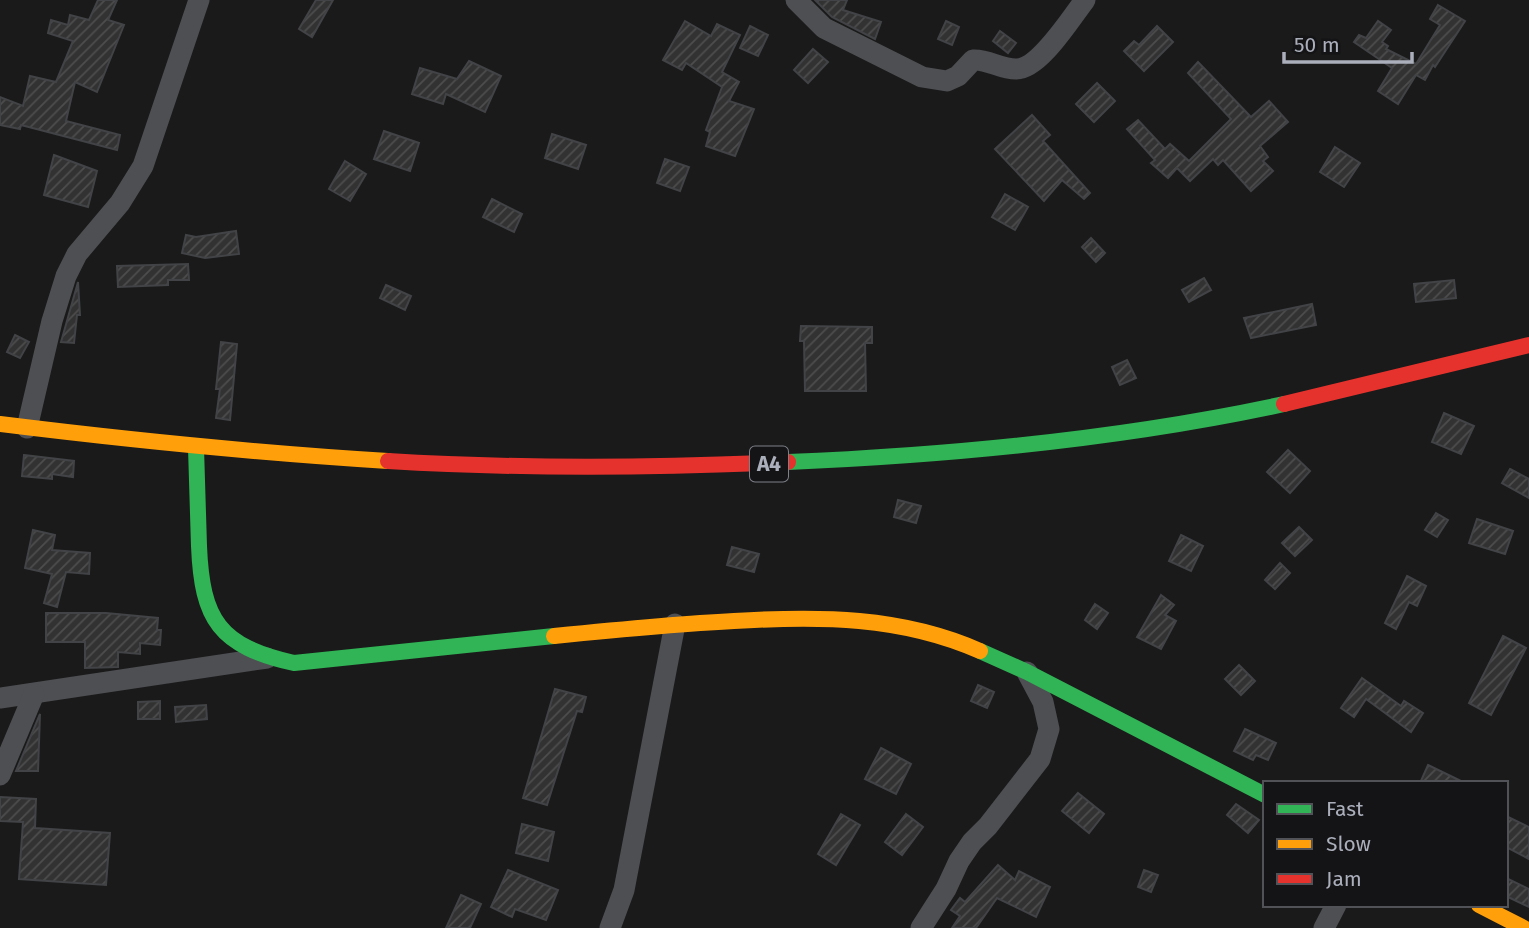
<svg xmlns="http://www.w3.org/2000/svg" width="1529" height="928" viewBox="0 0 1529 928" font-family="'Fira Sans',sans-serif">
<style>
.building{fill:url(#building-hatch);stroke:#424346;stroke-width:2}
.lines{fill:none;stroke-linecap:round;stroke-linejoin:round}
.street{stroke:#4e4f53;stroke-width:21}
.fast{stroke:#30b455;stroke-width:16}
.slow{stroke:#ff9f0a;stroke-width:16}
.jam{stroke:#e5322d;stroke-width:16}
.labels{text-anchor:middle;stroke-width:6;stroke-linejoin:round;paint-order:stroke}
.shield{fill:#141416;stroke:#7e808a;stroke-width:2}
.shield-label{font-size:21px;font-weight:bold;fill:#abafbb}
</style>
<defs>
<pattern id="building-hatch" width="6" height="6" patternUnits="userSpaceOnUse" patternTransform="scale(1.75)"><rect width="6" height="6" fill="#323232"/><path d="M-1 1l2-2M0 6l6-6M5 7l2-2" fill="none" stroke="#4d4d4e"/></pattern>
</defs>
<rect width="100%" height="100%" fill="#1a1a1a"/>
<!-- building -->
<g class="building">
<path d="M98 0H117L108 20 124 25 97 92 75 82 66 121 120 135 117 150 21 125 20 129 0 125V97L23 106 30 76 56 82 73 41 48 33 51 20 68 25 70 15 89 20Z"/>
<path d="M316 0H333L312 37 299 29Z"/>
<path d="M815 0H847L843 10 881 22 875 39 832 17Z"/>
<path d="M1438 5 1465 21 1435 67 1433 65 1425 80 1416 75 1398 104 1378 91 1392 68 1354 42 1359 35 1366 38 1378 21 1391 30 1382 42 1388 46 1386 49 1416 64 1440 25 1430 19Z"/>
<path d="M685 21 711 36 717 24 740 35 722 72 739 82 729 101 754 109 735 156 706 146 710 132 706 130 722 87 686 63 682 70 663 60Z"/>
<path d="M946 21 959 27 952 45 938 39Z"/>
<path d="M750 26 768 35 758 56 740 48Z"/>
<path d="M1157 26 1173 42 1144 71 1124 51 1134 41 1139 45Z"/>
<path d="M1000 31 1016 43 1008 53 993 41Z"/>
<path d="M813 49 828 62 808 83 794 70Z"/>
<path d="M469 61 501 76 485 112 446 94 443 104 412 94 420 68 457 79Z"/>
<path d="M1198 62 1251 117 1269 101 1288 122 1260 146 1268 157 1263 161 1273 171 1251 191 1223 160 1218 165 1213 159 1190 181 1177 168 1168 178 1151 163 1155 160 1127 129 1138 120 1165 149 1170 144 1189 161 1231 119 1188 73Z"/>
<path d="M1097 83 1115 101 1094 122 1076 104Z"/>
<path d="M1032 115 1050 135 1043 141 1090 193 1084 199 1062 180 1044 201 995 149Z"/>
<path d="M384 131 419 143 410 171 374 159Z"/>
<path d="M552 134 586 145 578 169 545 158Z"/>
<path d="M1335 147 1360 163 1344 187 1320 172Z"/>
<path d="M54 155 97 171 88 207 44 195Z"/>
<path d="M665 159 689 167 680 191 657 183Z"/>
<path d="M345 161 366 174 350 201 329 189Z"/>
<path d="M1005 194 1028 207 1015 230 992 217Z"/>
<path d="M492 199 522 214 514 232 483 217Z"/>
<path d="M236 231 239 254 205 258 182 253 186 235 196 237Z"/>
<path d="M1091 238 1105 253 1096 262 1082 247Z"/>
<path d="M188 264 189 280H168V285L118 287 117 266Z"/>
<path d="M1204 278 1211 290 1189 302 1182 290Z"/>
<path d="M1454 280 1456 298 1416 302 1414 284Z"/>
<path d="M78 282 80 315H77L74 343 61 342Z"/>
<path d="M386 285 411 296 405 310 380 298Z"/>
<path d="M1312 304 1316 325 1251 338 1244 318Z"/>
<path d="M801 326 872 327V343H865L866 391H805L804 341H800Z"/>
<path d="M15 335 29 342 20 358 7 352Z"/>
<path d="M221 342 237 344 230 420 216 418 220 389H216Z"/>
<path d="M1127 360 1136 378 1120 385 1112 367Z"/>
<path d="M1444 413 1474 426 1461 454 1432 442Z"/>
<path d="M1288 450 1310 471 1290 493 1267 472Z"/>
<path d="M24 455 74 461 73 477 52 474V479L22 476Z"/>
<path d="M1510 469 1529 479V498L1502 483Z"/>
<path d="M898 500 921 506 916 523 894 517Z"/>
<path d="M1436 513 1448 520 1437 537 1425 530Z"/>
<path d="M1477 519 1513 531 1505 554 1469 543Z"/>
<path d="M1299 527 1312 540 1295 556 1282 543Z"/>
<path d="M33 530 55 535 52 550 90 553 89 574 66 572 57 607 44 603 52 574 25 568Z"/>
<path d="M1181 535 1203 546 1191 571 1169 561Z"/>
<path d="M732 547 759 554 754 572 727 565Z"/>
<path d="M1280 563 1290 573 1275 589 1265 580Z"/>
<path d="M1407 576 1426 586 1417 606 1409 602 1396 629 1385 623Z"/>
<path d="M1161 595 1174 605 1165 615 1176 621 1161 649 1137 637Z"/>
<path d="M1095 604 1108 613 1097 629 1085 620Z"/>
<path d="M46 613H106L158 618 157 630H161L160 645 140 643V654L118 652V667L85 668V642H46Z"/>
<path d="M1503 636 1526 648 1491 715 1469 703Z"/>
<path d="M1239 665 1255 681 1241 695 1225 679Z"/>
<path d="M1362 678 1401 706 1404 701 1423 713 1411 732 1366 699 1354 717 1341 708Z"/>
<path d="M978 685 994 692 987 708 971 701Z"/>
<path d="M555 689 586 697 582 712 577 711 547 805 523 798Z"/>
<path d="M160 701V719H138V702Z"/>
<path d="M206 705 207 719 176 722 175 707Z"/>
<path d="M40 714 38 771H16Z"/>
<path d="M1245 729 1276 743 1268 760 1256 755 1253 760 1234 751Z"/>
<path d="M881 748 911 764 896 794 865 779Z"/>
<path d="M1428 765 1465 783H1420Z"/>
<path d="M1078 793 1104 814 1089 833 1062 811Z"/>
<path d="M0 797 36 799 35 828 110 833 106 885 19 879 23 822 0 821Z"/>
<path d="M1236 804 1259 820 1248 833 1227 815Z"/>
<path d="M841 814 860 825 836 865 818 854Z"/>
<path d="M906 814 923 827 902 855 885 842Z"/>
<path d="M1506 816 1529 827V859L1506 847Z"/>
<path d="M522 824 554 832 548 861 516 853Z"/>
<path d="M998 865 1015 880 1019 871 1050 887 1036 917 997 898 976 928H952L960 916 951 910 960 898 965 902Z"/>
<path d="M508 870 558 890 546 920 515 909 512 917 491 907Z"/>
<path d="M1144 870 1158 875 1151 892 1138 887Z"/>
<path d="M1506 878 1529 889V907L1506 896Z"/>
<path d="M461 895 481 904 470 928H446Z"/>
</g>
<g class="lines">
<!-- street -->
<g class="street">
<path d="M796 0 824 28 922 77 947 81 958 76 973 60C988 59 1000 69 1016 69 1039 70 1071 18 1085 0"/>
<path d="M27 428 52 321 66 276 77 254 120 203 143 166 199 0"/>
<path d="M0 698 267 658"/>
<path d="M0 775 34 694"/>
<path d="M610 928 624 890 675 624"/>
<path d="M921 928 946 889 959 861 972 842 988 826 1040 759 1049 729 1043 702 1027 672"/>
<path d="M1324 928 1336 905"/>
</g>
<!-- fast -->
<g class="fast">
<path d="M196 448C197 481 198 513 199 546 202 620 219 646 294 663L554 636"/>
<path d="M788 462C954 455 1122 439 1284 404"/>
<path d="M980 651 1027 672 1265 795"/>
</g>
<!-- slow -->
<g class="slow">
<path d="M0 424C129 440 258 453 388 461"/>
<path d="M554 636C614 630 674 624 734 621 819 616 901 616 980 651"/>
<path d="M1479 905 1524 928"/>
</g>
<!-- jam -->
<g class="jam">
<path d="M1284 404 1529 345"/>
<path d="M388 461C521 469 655 468 788 462"/>
</g>
</g>
<g class="labels">
<!-- shield labels -->
<rect class="shield" x="750" y="446.5" width="38" height="35" rx="5"/>
<g class="shield-label">
<text x="769" y="471">A4</text>
</g>
</g>
<!-- legend -->
<rect x="1263" y="781" width="245" height="126" fill="#141416" stroke="#505258" stroke-width="2"/>
<rect x="1277" y="804" width="35" height="10" fill="#30b455" stroke="#505258" stroke-width="2"/>
<text x="1326" y="816" font-size="21" fill="#abafbb">Fast</text>
<rect x="1277" y="839" width="35" height="10" fill="#ff9f0a" stroke="#505258" stroke-width="2"/>
<text x="1326" y="851" font-size="21" fill="#abafbb">Slow</text>
<rect x="1277" y="874" width="35" height="10" fill="#e5322d" stroke="#505258" stroke-width="2"/>
<text x="1326" y="886" font-size="21" fill="#abafbb">Jam</text>
<!-- scale -->
<path d="M1284 52v10h128v-10" fill="none" stroke="#abafbb" stroke-width="3.5"/>
<text x="1294" y="52" font-size="21" fill="#abafbb" stroke="#141416" stroke-width="5" paint-order="stroke">50 m</text>
</svg>
